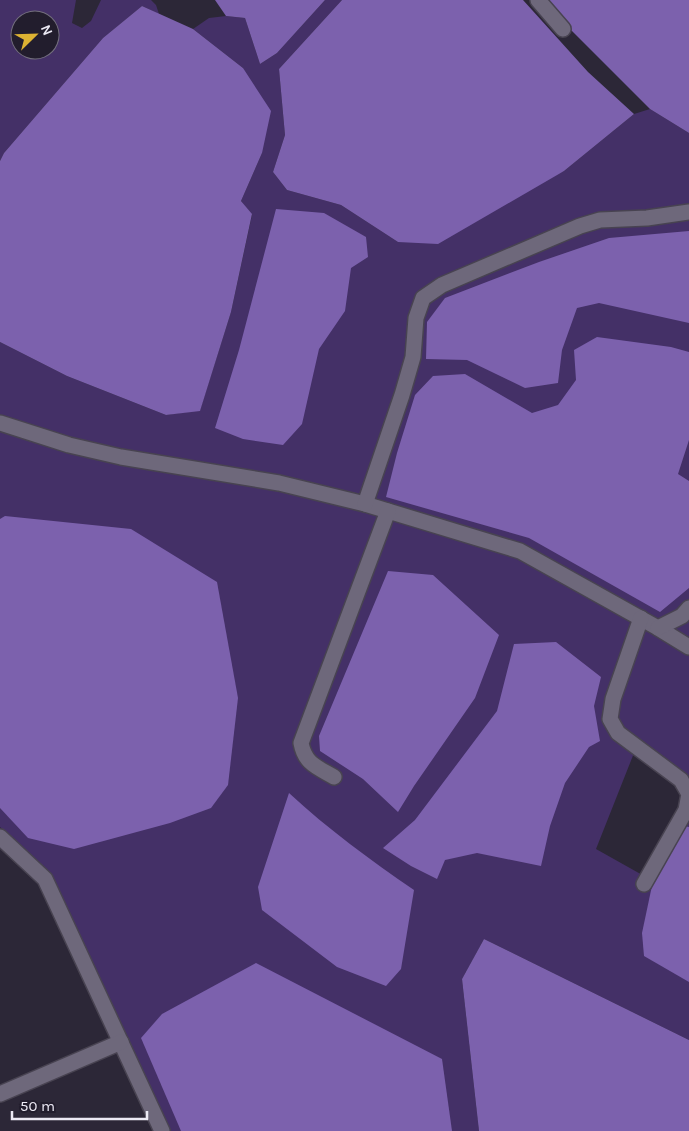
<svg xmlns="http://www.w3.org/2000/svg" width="689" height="1131" viewBox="0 0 689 1131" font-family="Karla,sans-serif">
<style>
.green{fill:#443067;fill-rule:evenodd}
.water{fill:#7c61ad}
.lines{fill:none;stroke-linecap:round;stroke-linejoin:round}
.minor-casing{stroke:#484351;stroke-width:18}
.minor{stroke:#6e687b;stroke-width:15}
</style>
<rect width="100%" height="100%" fill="#2c2737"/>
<!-- green -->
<g class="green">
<path d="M0 0H76L72 23 82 28 91 21 101 0H151L156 5 159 14 142 6 103 38 4 153 0 161ZM20 20H50V50H20Z"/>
<path d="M325 0H342L279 69 285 135 273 172 287 190 341 205 398 242 564 171 634 114 650 109 689 133V206L648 212 599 214 418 294 407 357 361 496 123 451 79 441 0 416V342L67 376 166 415 200 410 231 312 252 215 241 201 262 153 243 68 193 29 209 18 226 16 245 18 260 64 277 53Z"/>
<path d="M689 219V640L523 546 373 500 428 303 444 292 585 232 602 227Z"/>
<path d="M0 429 278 489 360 509 517 557 633 621 606 699 634 753 596 849 653 881 689 818V1040L484 939 462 979 479 1131H170L51 875 0 827Z"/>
<path d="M644 627 665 638 689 655V782L623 729 616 718 619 701Z"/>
</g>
<!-- water -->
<g class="water">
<path d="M215 0H325L277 53 260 64 245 18 226 16Z"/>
<path d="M342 0H523L588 72 634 114 564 171 438 244 398 242 341 205 287 190 273 172 285 135 279 69Z"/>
<path d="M544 0H689V133L650 109 567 26Z"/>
<path d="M142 6 193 29 243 68 271 111 262 153 241 201 252 214 231 312 200 411 166 415 67 376 0 342V161L4 153 103 38Z"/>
<path d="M276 209 324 213 366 237 368 257 351 268 345 311 319 349 302 424 283 445 243 439 215 428 239 350Z"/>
<path d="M689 231V323L599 303 577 308 562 350 558 383 525 388 467 360 426 359 427 322 445 298 539 262 609 238Z"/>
<path d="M597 337 671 347 689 352V440L678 474 689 481V588L660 612 529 538 386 497 397 453 415 395 433 376 465 374 532 413 558 405 576 380 574 350Z"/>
<path d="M5 516 131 529 217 582 238 698 228 785 211 808 170 823 74 849 28 838 0 808V519Z"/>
<path d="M388 571 433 575 499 635 475 698 414 786 398 812 363 779 320 751 319 736Z"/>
<path d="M556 642 601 677 594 706 600 741 589 747 565 783 550 826 541 866 477 853 445 860 437 879 411 866 383 848 415 820 497 711 514 644Z"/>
<path d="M289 793C328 829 370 860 414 890L401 969 386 986 337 967 262 910 258 887Z"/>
<path d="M684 826 689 827V982L644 956 642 933 653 881Z"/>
<path d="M484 939 689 1040V1131H479L462 979Z"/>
<path d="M256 963 442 1059 452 1131H181L141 1038 162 1014Z"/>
</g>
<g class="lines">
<defs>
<g id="minor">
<path d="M538 0 563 29"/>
<path d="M0 423 69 445 121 457 279 483 365 504 520 551 658 628 689 647"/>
<path d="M365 504 402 395 413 357 416 318 423 298 442 285 580 226 600 220 647 218 689 212"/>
<path d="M641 618 613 699 610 719 618 733 681 780 689 794 686 810 644 884"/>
<path d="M658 628 682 616 689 608"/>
<path d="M334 777C317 767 305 764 301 743L388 511"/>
<path d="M0 837 45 879 162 1131"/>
<path d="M0 1094 121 1042"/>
</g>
</defs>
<!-- minor casing -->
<use href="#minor" class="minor-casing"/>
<!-- minor -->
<use href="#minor" class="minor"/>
</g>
<!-- north arrow -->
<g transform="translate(35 35) rotate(67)"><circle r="24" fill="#221d2d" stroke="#736f7d"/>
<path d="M0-4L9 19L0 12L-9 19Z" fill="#ddb233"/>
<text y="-8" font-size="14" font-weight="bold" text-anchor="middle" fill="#ece9f4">N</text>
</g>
<!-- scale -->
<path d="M12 1111v8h135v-8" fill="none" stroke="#ece9f4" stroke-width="2.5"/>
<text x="20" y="1111" font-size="15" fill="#ece9f4" stroke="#221d2d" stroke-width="4" paint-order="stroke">50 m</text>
</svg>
